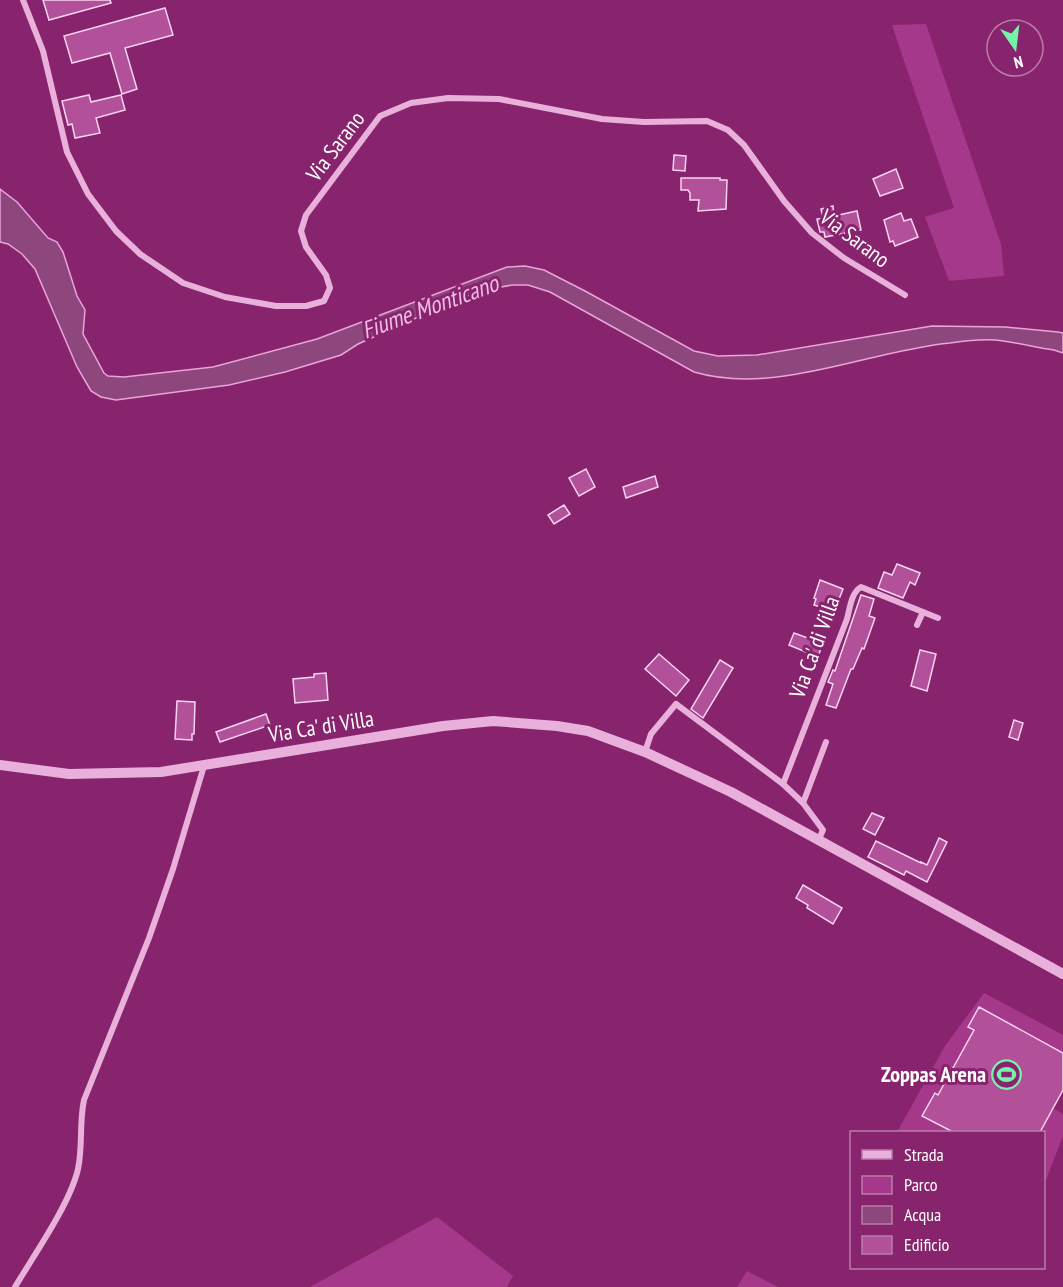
<svg xmlns="http://www.w3.org/2000/svg" width="1063" height="1287" viewBox="0 0 1063 1287" font-family="'PT Sans Narrow',sans-serif">
<style>
.green{fill:#a5388a}
.water{fill:#8e477c;stroke:#eaa4da;stroke-width:1.5}
.building{fill:#b2509a;stroke:#f7d4ef;stroke-width:1.5}
.lines{fill:none;stroke-linecap:round;stroke-linejoin:round}
.minor{stroke:#e9b0db;stroke-width:6}
.tertiary{stroke:#e9b0db;stroke-width:10}
.labels{text-anchor:middle;stroke-width:6;stroke-linejoin:round;paint-order:stroke}
.street-label{font-size:22px;fill:#fff;stroke:#88246e}
.poi-label{font-size:22px;font-weight:bold;fill:#fff;stroke:#88246e;text-anchor:end}
.water-label{font-size:24px;font-style:italic;fill:#f1bce4;stroke:#88246e}
</style>
<rect width="100%" height="100%" fill="#88246e"/>
<!-- green -->
<g class="green">
<path d="M926 24 1001 244 1004 276 949 281 925 217 954 208 892 25Z"/>
<path d="M984 993 1063 1035V1090L1053 1108 1063 1114V1136L1044 1185V1132H897L945 1046Z"/>
<path d="M437 1217 513 1276 507 1287H310Z"/>
<path d="M747 1271 778 1287H737Z"/>
</g>
<!-- water -->
<path class="water" d="M0 189 17 202 48 238 57 242 63 252 77 296 85 310 83 334 104 373 108 376 124 377 213 367 317 339 507 267 525 266 544 270 585 291 694 351 718 356 757 355 932 326 1005 327 1058 332 1063 333V353L1054 350C1034 347 1015 342 995 340 981 339 964 341 950 343 867 351 776 396 694 372L550 292 528 285H512L490 289 461 298 358 344 341 355 285 372 229 385 116 400 101 397 91 391 77 367 35 269 22 254 8 244 0 242Z"/>
<!-- building -->
<g class="building">
<path d="M43 0H110L111 3 49 20Z"/>
<path d="M165 8 173 35 125 48 137 89 122 94 110 53 72 63 64 36Z"/>
<path d="M89 95 91 102 121 95 125 110 96 118 100 133 75 138 72 124 68 125 62 101Z"/>
<path d="M674 155 686 156 685 171 673 170Z"/>
<path d="M896 169 903 188 880 196 873 179Z"/>
<path d="M681 178H720V180H727L726 209 698 211 699 200H690V193L688 190H681Z"/>
<path d="M833 206 834 216 857 211 861 230 825 237 824 232H820L817 219 823 218 821 209Z"/>
<path d="M901 213 904 221 911 219 918 237 895 246 893 241 890 242 884 220Z"/>
<path d="M586 469 595 487 579 496 569 478Z"/>
<path d="M655 476 658 487 626 498 623 487Z"/>
<path d="M564 505 570 514 554 524 548 515Z"/>
<path d="M897 564 920 573 915 585 910 582 903 598 878 588 884 572 892 575Z"/>
<path d="M820 580 843 589 836 607 831 605 830 610 814 605 816 599 814 598Z"/>
<path d="M861 595 874 599 869 616 875 618 864 649 862 648 853 669H851L836 708 826 705 833 684 828 682 833 670 835 671Z"/>
<path d="M794 633 813 640 814 639 823 642 818 657 789 645Z"/>
<path d="M920 650 936 654 927 691 911 686Z"/>
<path d="M659 654 689 680 676 696 645 669Z"/>
<path d="M720 660 733 668 703 718 691 709Z"/>
<path d="M326 673 328 700 295 703 293 679 314 677V674Z"/>
<path d="M177 701 195 702 194 734H192V740L175 739Z"/>
<path d="M266 714 270 725 220 742 216 732Z"/>
<path d="M1014 720 1023 723 1018 740 1009 737Z"/>
<path d="M872 813 884 818 875 835 863 829Z"/>
<path d="M939 838 947 842 927 882 906 871 904 875 868 857 876 841 921 863V862L927 865Z"/>
<path d="M803 885 842 908 833 924 807 908 808 905 796 898Z"/>
<path d="M979 1007 1063 1053V1090L1040 1132H953L922 1116 935 1093 938 1095 974 1030 968 1027Z"/>
</g>
<g class="lines">
<!-- minor -->
<g class="minor">
<path d="M23 0 43 51 67 152 88 194 116 231 140 254 183 283 225 297 276 306H306L324 301 330 288 326 275 306 247 301 231 306 215 380 116 411 103 448 98 499 99 602 119 644 122 707 121 728 130 744 145 784 201 812 233 844 258 905 295"/>
<path d="M923 612 938 618"/>
<path d="M645 752 651 734 676 704 783 784 803 803 823 830 818 841"/>
<path d="M783 784 847 619C850 608 851 593 861 587L923 612 917 625"/>
<path d="M803 803 826 742"/>
<path d="M15 1287C34 1255 70 1204 78 1169 83 1146 79 1123 84 1100L149 938 173 869 204 766"/>
</g>
<!-- tertiary -->
<path class="tertiary" d="M0 765 69 774 161 772 443 726 493 721 557 726 588 731 645 752 731 792 1063 974"/>
</g>
<!-- icons -->
<defs>
<symbol id="stadium-ring" viewBox="-11 -11 22 22"><circle r="9.5" fill="#88246e" stroke="#74f4a8" stroke-width="1.5"/><path d="M0-5a6.5 5 0 1 0 0 10a6.5 5 0 1 0 0-10ZM-3.5-1.8h7v3.6h-7Z" fill="#74f4a8"/></symbol>
</defs>
<g fill-rule="evenodd">
<use href="#stadium-ring" x="990" y="1058" width="33" height="33"/>
</g>
<g class="labels">
<!-- street labels -->
<g class="street-label">
<text transform="translate(335 146) rotate(-53)" y="8">Via Sarano</text>
<text transform="translate(855 238) rotate(37)" y="8">Via Sarano</text>
<text transform="translate(814 647) rotate(-70)" y="8">Via Ca' di Villa</text>
<text transform="translate(321 726) rotate(-9)" y="8">Via Ca' di Villa</text>
</g>
<!-- poi labels -->
<g class="poi-label">
<text x="986" y="1082">Zoppas Arena</text>
</g>
<!-- water labels -->
<g class="water-label">
<text transform="translate(430 307) rotate(-20)" y="8">Fiume Monticano</text>
</g>
</g>
<!-- legend -->
<rect x="850" y="1131" width="195" height="138" fill="#88246e" stroke="#b87ca8" stroke-width="1.5"/>
<rect x="862" y="1150" width="30" height="9" fill="#e9b0db" stroke="#b87ca8" stroke-width="1.5"/>
<text x="904" y="1161" font-size="18" fill="#ffffff">Strada</text>
<rect x="862" y="1176" width="30" height="18" fill="#a5388a" stroke="#b87ca8" stroke-width="1.5"/>
<text x="904" y="1191" font-size="18" fill="#ffffff">Parco</text>
<rect x="862" y="1206" width="30" height="18" fill="#8e477c" stroke="#b87ca8" stroke-width="1.5"/>
<text x="904" y="1221" font-size="18" fill="#ffffff">Acqua</text>
<rect x="862" y="1236" width="30" height="18" fill="#b2509a" stroke="#b87ca8" stroke-width="1.5"/>
<text x="904" y="1251" font-size="18" fill="#ffffff">Edificio</text>
<!-- north arrow -->
<g transform="translate(1015 48) rotate(166)"><circle r="28" fill="#88246e" stroke="#b87ca8" stroke-width="1.5"/>
<path d="M0-4.5L10 22L0 15L-10 22Z" fill="#74f4a8"/>
<text y="-9" font-size="16" font-weight="bold" text-anchor="middle" fill="#ffffff">N</text>
</g>
</svg>
